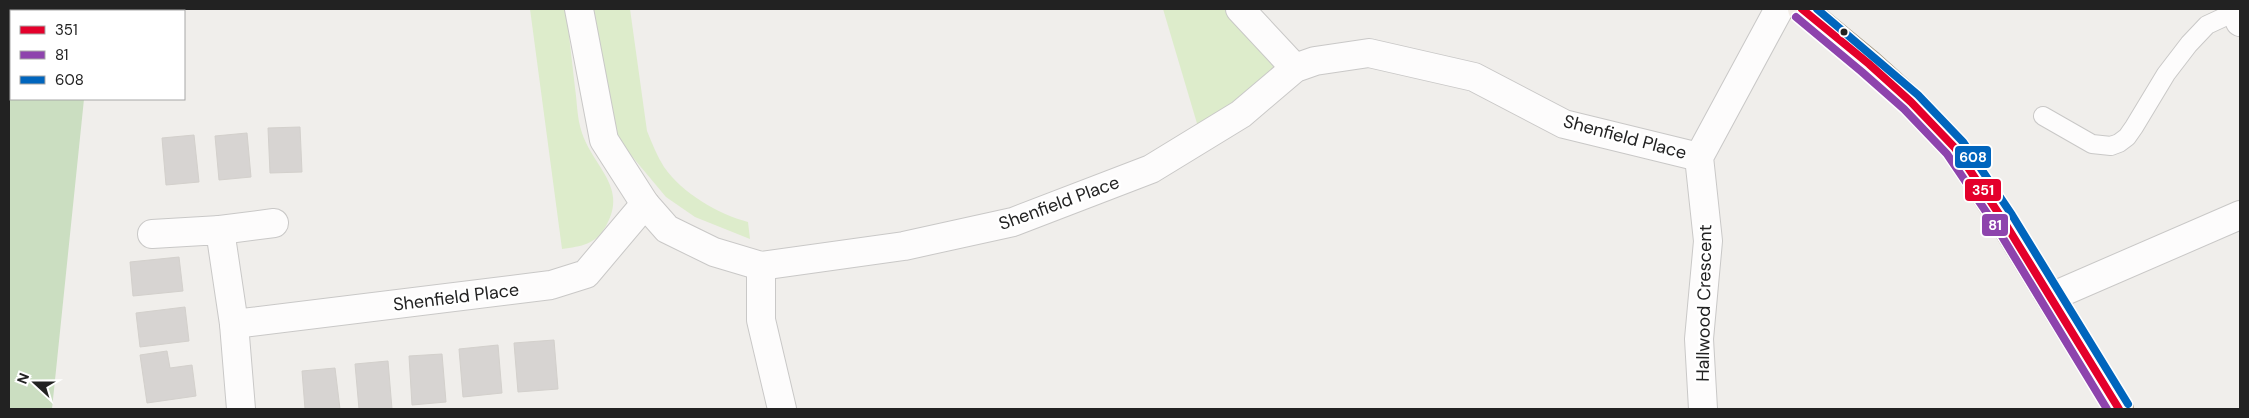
<svg xmlns="http://www.w3.org/2000/svg" width="2249" height="418" viewBox="0 0 2249 418" font-family="'DM Sans',sans-serif">
<style>
.grass{fill:#ddeccb}
.forest{fill:#cbdec1}
.building{fill:#d7d4d2;stroke:#d3d0cc}
.lines{fill:none;stroke-linecap:round;stroke-linejoin:round}
.service-casing{stroke:#c9c8c7;stroke-width:20}
.minor-casing{stroke:#c9c8c7;stroke-width:30}
.primary-casing{stroke:#a79c86;stroke-width:30}
.service{stroke:#fdfcfc;stroke-width:18}
.minor{stroke:#fdfcfc;stroke-width:28}
.primary{stroke:#f3ede7;stroke-width:28}
.bus-1-casing{stroke:#fff;stroke-width:11}
.bus-2-casing{stroke:#fff;stroke-width:11}
.bus-3-casing{stroke:#fff;stroke-width:11}
.bus-1{stroke:#e4002b;stroke-width:8}
.bus-2{stroke:#8e44ad;stroke-width:8}
.bus-3{stroke:#0065bd;stroke-width:8}
.bus-dot{fill:#222;stroke:#fff;stroke-width:2}
.labels{text-anchor:middle;stroke-width:5;stroke-linejoin:round;paint-order:stroke}
.street-label{font-size:18px;fill:#222;stroke:#fff}
.line-badge{stroke:#fff;stroke-width:2}
.badge-label{font-size:14px;text-anchor:middle;font-weight:bold;fill:#fff}
</style>
<rect width="100%" height="100%" fill="#f0eeeb"/>
<!-- grass -->
<g class="grass">
<path d="M530 9H566C569 35 572 62 575 88 577 101 577 114 580 126 589 165 630 185 606 226 595 245 582 246 562 249Z"/>
<path d="M593 9H630L647 131C652 143 657 156 664 167 682 193 718 214 748 222L750 239 695 217 666 197 625 148 610 123 605 99Z"/>
<path d="M1163 9H1240L1295 68 1201 137Z"/>
</g>
<!-- forest -->
<path class="forest" d="M9 9H93L92 11H11V99H84L52 409H9Z"/>
<!-- building -->
<g class="building">
<path d="M300 127 302 172 270 173 268 128Z"/>
<path d="M247 133 251 177 219 180 215 136Z"/>
<path d="M194 135 199 182 166 185 162 138Z"/>
<path d="M179 257 183 291 133 296 130 262Z"/>
<path d="M185 307 189 341 140 347 136 313Z"/>
<path d="M554 340 558 389 518 392 514 343Z"/>
<path d="M498 345 502 393 463 397 459 349Z"/>
<path d="M167 351 170 368 192 365 196 396 147 403 140 355Z"/>
<path d="M442 354 446 402 412 405 409 356Z"/>
<path d="M388 361 392 409H359L355 364Z"/>
<path d="M335 368 340 409H305L302 371Z"/>
</g>
<g class="lines">
<defs>
<path id="service" d="M2043 116 2092 144 2111 146 2119 143 2127 137 2134 127 2166 74 2189 44 2207 25 2235 12"/>
<g id="minor">
<path d="M579 9 604 140 645 204 667 229 714 252 761 266 904 246 1013 222 1151 169 1241 114 1295 68 1315 61 1369 53 1474 77 1564 124 1699 157"/>
<path d="M1240 9 1295 68"/>
<path d="M2234 9 2240 22"/>
<path d="M220 230 274 223"/>
<path d="M152 234 220 230 234 324 241 409"/>
<path d="M761 266V320L782 409"/>
<path d="M2051 297 2240 215"/>
<path d="M234 324 551 285 586 274 645 204"/>
<path d="M1703 409 1699 339 1708 241 1699 157 1779 9"/>
</g>
<path id="primary" d="M1802 9 1869 64 1911 102 1955 148 2003 220 2119 409"/>
</defs>
<!-- service casing -->
<use href="#service" class="service-casing"/>
<!-- minor casing -->
<use href="#minor" class="minor-casing"/>
<!-- primary casing -->
<use href="#primary" class="primary-casing"/>
<!-- service -->
<use href="#service" class="service"/>
<!-- minor -->
<use href="#minor" class="minor"/>
<!-- primary -->
<use href="#primary" class="primary"/>
<defs>
<path id="bus-1" d="M1802 9 1869 64 1911 102 1955 148 2003 220 2119 409"/>
<path id="bus-2" d="M1796 17 1862 72 1904 109 1947 154 1995 225 2107 409"/>
<path id="bus-3" d="M1817 9 1918 95 1963 142 2012 215 2128 404"/>
</defs>
<!-- bus-1 casing -->
<use href="#bus-1" class="bus-1-casing"/>
<!-- bus-2 casing -->
<use href="#bus-2" class="bus-2-casing"/>
<!-- bus-3 casing -->
<use href="#bus-3" class="bus-3-casing"/>
<!-- bus-1 -->
<use href="#bus-1" class="bus-1"/>
<!-- bus-2 -->
<use href="#bus-2" class="bus-2"/>
<!-- bus-3 -->
<use href="#bus-3" class="bus-3"/>
</g>
<!-- markers -->
<circle class="bus-dot" cx="1844" cy="32" r="4.5"/>
<g class="labels">
<!-- street labels -->
<g class="street-label">
<text transform="translate(1625 137) rotate(15)" y="6">Shenfield Place</text>
<text transform="translate(1059 203) rotate(-20)" y="6">Shenfield Place</text>
<text transform="translate(456 297) rotate(-7)" y="6">Shenfield Place</text>
<text transform="translate(1704 303) rotate(-89)" y="6">Hallwood Crescent</text>
</g>
</g>
<g class="line-badge">
<rect x="1954" y="145" width="38" height="24" rx="5" fill="#0065bd"/>
<rect x="1964" y="178" width="38" height="24" rx="5" fill="#e4002b"/>
<rect x="1981" y="213" width="28" height="24" rx="5" fill="#8e44ad"/>
</g>
<g class="badge-label">
<text x="1973" y="162">608</text>
<text x="1983" y="195">351</text>
<text x="1995" y="230">81</text>
</g>
<!-- border -->
<rect width="2249" height="418" fill="none" stroke="#222222" stroke-width="20"/>
<!-- legend -->
<rect x="10" y="10" width="175" height="90" fill="#ffffff" stroke="#a7a7a7"/>
<rect x="20" y="26" width="25" height="8" fill="#e4002b" stroke="#a7a7a7"/>
<text x="55" y="35" font-size="15" fill="#222222">351</text>
<rect x="20" y="51" width="25" height="8" fill="#8e44ad" stroke="#a7a7a7"/>
<text x="55" y="60" font-size="15" fill="#222222">81</text>
<rect x="20" y="76" width="25" height="8" fill="#0065bd" stroke="#a7a7a7"/>
<text x="55" y="85" font-size="15" fill="#222222">608</text>
<!-- north arrow -->
<g transform="translate(35 383) rotate(291)" stroke="#ffffff" stroke-width="4" paint-order="stroke">
<path d="M0-4L9 19L0 12L-9 19Z" fill="#222222"/>
<text y="-8" font-size="14" font-weight="bold" text-anchor="middle" fill="#222222">N</text>
</g>
</svg>
